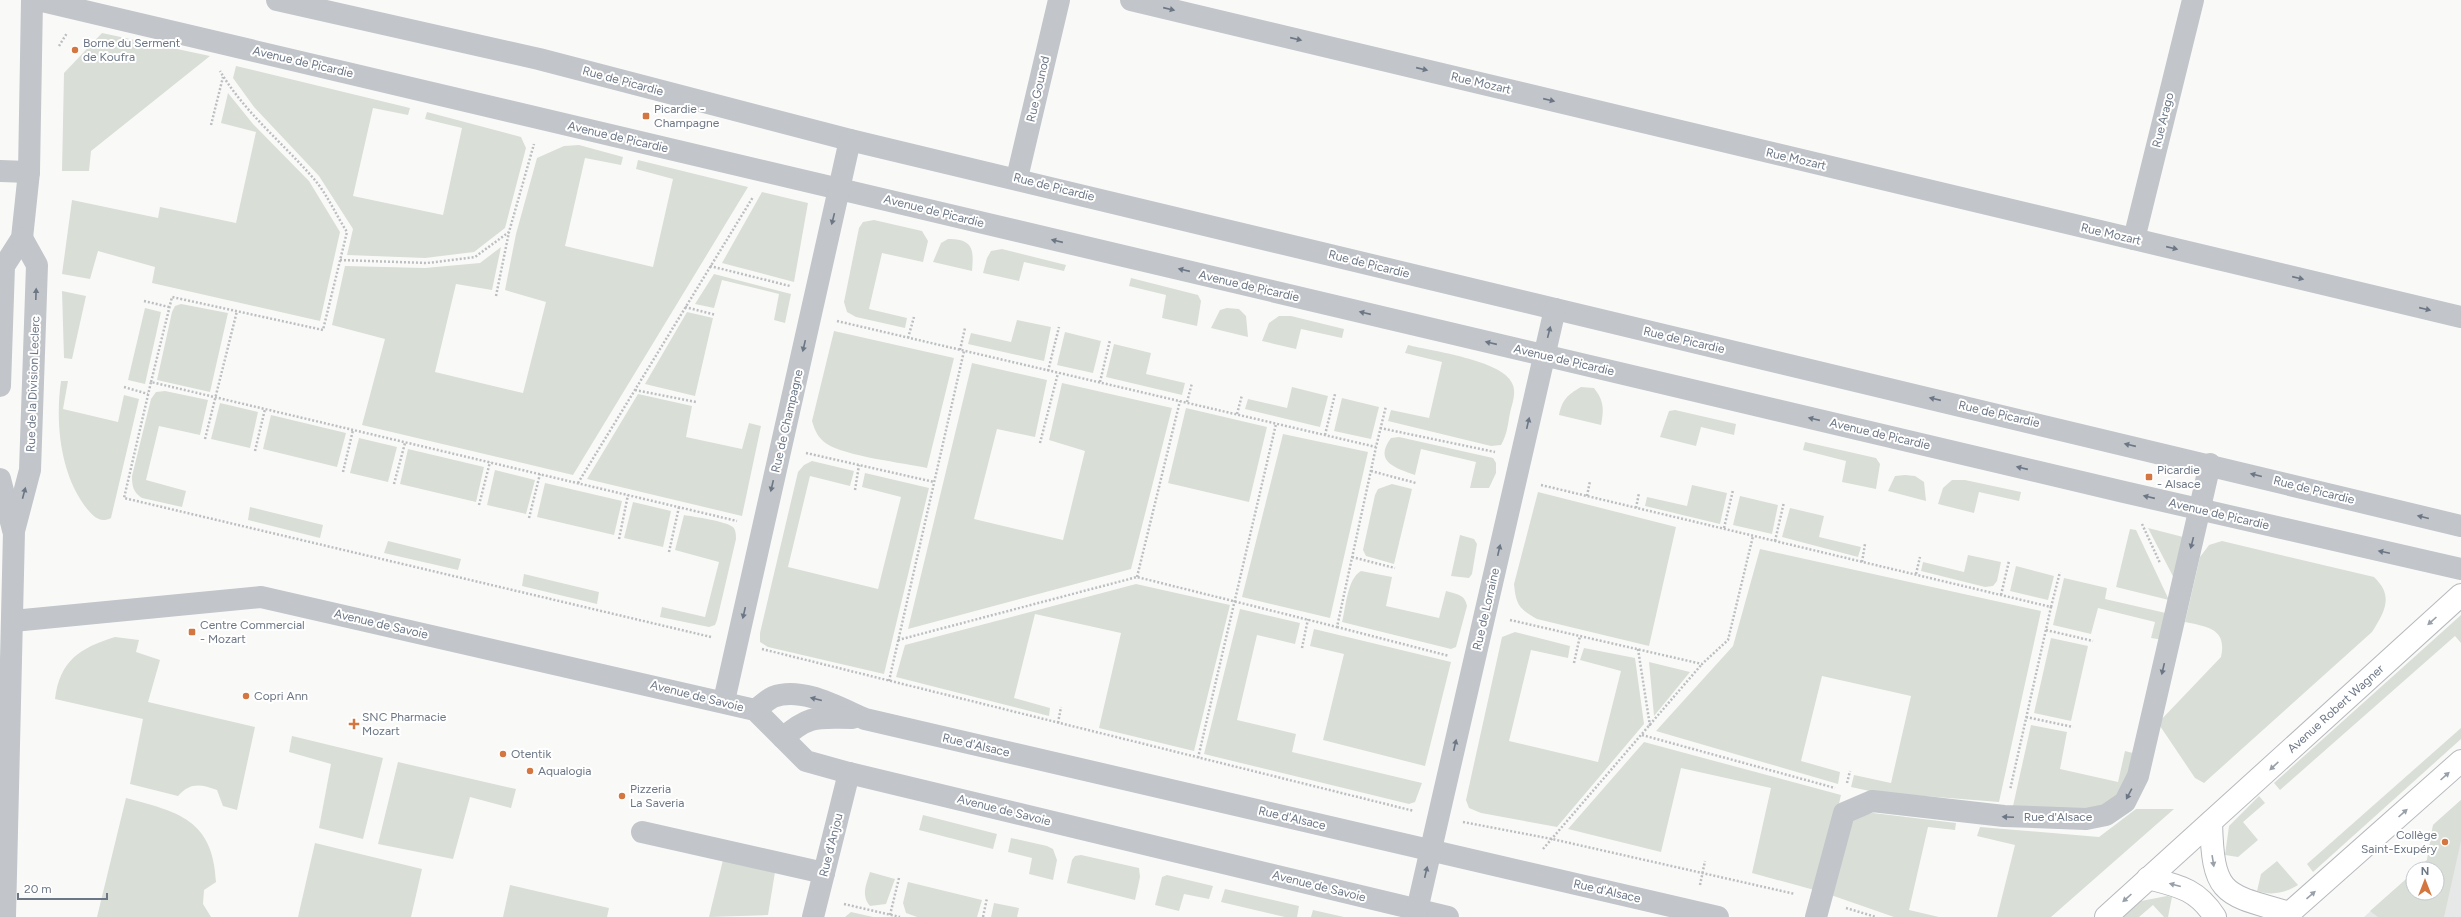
<svg xmlns="http://www.w3.org/2000/svg" width="2461" height="917" viewBox="0 0 2461 917" font-family="Figtree,sans-serif">
<style>
.built{fill:#e7e9e8}
.green{fill:#d9ded7}
.lines{fill:none;stroke-linecap:round;stroke-linejoin:round}
.major-casing{stroke:#b6b9bd;stroke-width:24}
.path{stroke:#bcbec1;stroke-width:2.5;stroke-dasharray:2 2;stroke-linecap:butt}
.minor{stroke:#c2c5c9;stroke-width:22}
.major{stroke:#fff;stroke-width:22}
.oneway{fill:#6c7786}
.oneway2{fill:#98a0aa}
.poi-dot{fill:#d3763f;stroke:#fff;stroke-width:1.5}
.labels{text-anchor:middle;stroke-width:4;stroke-linejoin:round;paint-order:stroke}
.poi-label{font-size:12px;fill:#6c7786;stroke:#fff;text-anchor:start}
.street-label{font-size:12px;fill:#6c7786;stroke:#fff}
</style>
<rect width="100%" height="100%" fill="#f9faf8"/>
<!-- built -->
<path class="built" d="M2461 800V917H2364L2413 873V893H2437V869H2417L2427 860 2433 825Z"/>
<!-- green -->
<g class="green">
<path d="M102 33 210 56 91 151 89 171H62L64 73Z"/>
<path d="M236 66 410 108 408 115 373 108 353 196 443 215 462 128 425 119 427 112 521 137 526 148 505 228 474 252 425 258 347 255 353 229 319 176 254 107 233 78Z"/>
<path d="M228 93 253 124 309 181 340 232 320 321 152 283 155 267 98 251 90 279 62 274 72 200 158 218 160 207 236 223 256 132 221 123Z"/>
<path d="M579 145 623 157 621 165 585 158 565 246 653 267 673 179 636 169 638 160 748 187 573 475 362 425 385 339 332 325 345 266 425 268 480 263 501 247 492 290 456 284 435 372 523 393 546 302 505 290 516 234 537 158 564 146Z"/>
<path d="M762 192 808 203 794 282 722 263Z"/>
<path d="M874 220 922 231 928 241 923 262 882 253 869 309 907 318 905 328 856 317 847 312 844 302 859 228 863 222Z"/>
<path d="M948 239C973 239 974 249 972 271L933 262 941 243Z"/>
<path d="M1002 249 1066 265 1064 271 1024 262 1019 281 983 273 987 258 991 251Z"/>
<path d="M714 274 791 294 785 323 774 320 779 294 722 280 714 308 695 304Z"/>
<path d="M1131 278 1198 295 1201 301 1197 326 1162 318 1166 295 1129 286Z"/>
<path d="M62 291 86 296 72 359 64 358Z"/>
<path d="M181 304 228 313 210 392 157 380 172 312 175 306Z"/>
<path d="M145 308 161 312 145 384 128 380Z"/>
<path d="M1227 308 1239 309 1246 316 1248 337 1211 328 1220 310Z"/>
<path d="M687 312 713 318 695 396 645 384Z"/>
<path d="M1279 316H1291L1344 329 1342 338 1301 329 1296 349 1262 341 1269 323Z"/>
<path d="M1017 320 1051 327 1044 361 968 344 971 333 1011 342Z"/>
<path d="M834 331 954 358 927 468C904 463 845 456 827 444 818 438 815 431 812 421Z"/>
<path d="M1065 332 1101 341 1093 373 1057 365Z"/>
<path d="M1114 344 1151 353 1146 374 1185 383 1182 395 1106 377Z"/>
<path d="M1408 345C1431 351 1502 360 1512 383 1517 392 1512 404 1510 413 1508 424 1507 435 1501 445L1491 446 1388 421 1391 410 1429 418 1442 362 1405 353Z"/>
<path d="M972 363 1047 380 1035 437 997 429 974 519 1063 540 1085 451 1049 440 1062 383 1172 408 1131 569 908 629Z"/>
<path d="M61 381H68L63 409 118 422 124 395 139 399 111 518C101 523 95 518 88 510 60 476 55 423 61 381Z"/>
<path d="M1292 387 1328 396 1320 427 1245 409 1248 399 1287 408Z"/>
<path d="M1581 387 1594 388C1604 401 1604 409 1601 425L1559 415C1562 400 1567 395 1581 387Z"/>
<path d="M165 391 208 400 200 435 159 426 146 480 186 491 182 507 142 498C133 492 132 486 132 476L151 399 156 392Z"/>
<path d="M638 394 692 406 686 437 742 449 749 423 761 426 742 516 587 479Z"/>
<path d="M1342 398 1379 407 1371 439 1334 431Z"/>
<path d="M220 403 258 412 250 448 211 439Z"/>
<path d="M1186 408 1267 427 1249 502 1168 483Z"/>
<path d="M1675 410 1736 424 1734 435 1701 427 1696 446 1660 437 1669 411Z"/>
<path d="M271 415 346 433 337 467 263 449Z"/>
<path d="M1283 434 1368 452 1330 618 1242 597Z"/>
<path d="M1399 437 1493 458 1496 463V473L1489 488H1470L1476 462 1421 449 1415 475C1396 468 1373 462 1391 438Z"/>
<path d="M359 438 397 447 388 482 350 473Z"/>
<path d="M1805 442 1876 458 1880 464 1876 489 1842 482 1846 461 1803 450Z"/>
<path d="M408 449 484 467 476 502 400 484Z"/>
<path d="M812 461 854 471 850 486 810 476 788 567 878 589 901 497 862 487 865 473 929 488 884 674 768 647 760 642V633L798 472 804 465Z"/>
<path d="M495 470 535 480 526 514 487 505Z"/>
<path d="M1905 475 1915 476 1924 482 1926 501 1888 491 1895 476Z"/>
<path d="M1952 480H1965L2021 492 2019 501 1979 492 1974 513 1938 504 1943 488Z"/>
<path d="M545 483 622 501 614 535 537 517Z"/>
<path d="M1392 484 1412 489 1394 564 1366 556 1363 550 1375 495 1378 489Z"/>
<path d="M1692 485 1727 493 1720 524 1645 506 1647 497 1687 506Z"/>
<path d="M1538 492 1676 527 1649 646 1537 619C1519 609 1516 605 1514 584Z"/>
<path d="M1740 496 1778 505 1772 534 1733 525Z"/>
<path d="M633 502 671 511 663 547 624 538Z"/>
<path d="M250 507 323 525 320 538 248 520Z"/>
<path d="M1790 508 1824 516 1819 537 1861 547 1858 557 1782 537Z"/>
<path d="M684 515C695 517 725 521 733 527 736 530 736 536 736 539L717 620 715 625 709 627 660 617 662 607 705 617 719 562 675 550Z"/>
<path d="M2148 528 2187 538 2178 586Z"/>
<path d="M2130 529 2136 530 2169 600 2116 587Z"/>
<path d="M1460 535 1474 539 1477 544 1472 574 1469 578 1451 576Z"/>
<path d="M388 541 461 559 458 570 384 553Z"/>
<path d="M2222 541 2374 577C2394 596 2385 611 2372 632L2204 783 2195 778 2158 723 2221 657C2227 629 2209 627 2185 622L2200 557 2209 545Z"/>
<path d="M1760 549 2041 611 1999 802 1874 792 1851 787 1854 775 1891 783 1911 696 1822 676 1801 761 1840 772 1838 784 1656 731 1733 646Z"/>
<path d="M1968 555 2001 562 1997 581 1993 586 1985 587 1921 571 1923 562 1964 572Z"/>
<path d="M2016 566 2054 576 2048 600 2010 591Z"/>
<path d="M1361 571 1392 577 1386 606 1439 618 1446 591C1456 594 1465 594 1467 606L1456 647 1451 649 1342 622C1346 607 1347 579 1361 571Z"/>
<path d="M524 574 599 592 597 604 522 586Z"/>
<path d="M2064 578 2107 588 2105 599 2170 614 2164 640 2151 638 2155 622 2098 608 2091 634 2053 625Z"/>
<path d="M1136 584 1230 605 1194 751 1099 728 1121 633 1035 614 1014 698 1050 708 1049 716 896 677 905 645Z"/>
<path d="M1240 609 1300 623 1295 644 1257 635 1237 720 1296 734 1292 752 1422 783 1415 802 1409 804 1204 754Z"/>
<path d="M2461 615V643L2455 636 2280 790 2274 783Z"/>
<path d="M1314 629 1451 662 1425 766 1323 740 1344 654 1310 646Z"/>
<path d="M1515 632 1570 646 1568 658 1531 650 1509 741 1598 762 1621 671 1580 660 1584 648 1635 658 1644 724 1557 827 1481 813 1469 808 1466 800 1502 637Z"/>
<path d="M115 637 139 640 136 652 160 660 148 702 255 727 237 810 223 806 217 790C201 784 190 782 178 796L130 784 143 719 55 699C60 660 80 648 115 637Z"/>
<path d="M2051 638 2088 646 2071 721 2034 713Z"/>
<path d="M1649 662 1690 672 1654 716Z"/>
<path d="M2031 725 2067 732 2060 769 2118 782 2125 751 2137 754 2122 797 2095 810 2013 806Z"/>
<path d="M2461 728V739L2313 872 2307 864Z"/>
<path d="M292 736 383 758 363 839 319 828 331 764 289 752Z"/>
<path d="M1644 742 1841 795 1818 891 1752 873 1771 788 1681 768 1661 852 1568 829Z"/>
<path d="M398 762 516 789 511 808 470 797 453 859 378 844Z"/>
<path d="M2259 796 2265 803 2243 822 2258 840 2238 857 2225 855 2229 826Z"/>
<path d="M126 798C178 812 213 819 216 882L204 890 203 904 211 917H97Z"/>
<path d="M2461 800V841L2444 917H2378L2370 911 2413 873V893H2437V869H2417L2427 860 2433 825Z"/>
<path d="M2136 809H2174L2051 917H1997L2015 845 1977 836 1980 827 2099 837Z"/>
<path d="M1873 813 1956 823 1955 830 1928 827 1909 910 1939 917H1894L1828 894 1849 823 1859 815Z"/>
<path d="M923 815 997 834 993 849 919 830Z"/>
<path d="M1011 838 1047 846 1053 849 1057 860 1053 880 1029 874 1032 858 1008 852Z"/>
<path d="M315 843 422 869 411 917H298Z"/>
<path d="M1081 855 1139 868 1140 877 1135 900 1067 883 1072 860 1075 856Z"/>
<path d="M723 860 775 872 768 915 709 917Z"/>
<path d="M2277 861 2298 885C2285 893 2272 896 2257 891L2261 874Z"/>
<path d="M870 872 895 879 886 904 870 906C861 895 866 885 870 872Z"/>
<path d="M1167 875 1213 886 1209 899 1184 894 1179 911 1155 905 1162 877Z"/>
<path d="M908 882 982 900 977 917H917L906 913 903 903Z"/>
<path d="M510 885 609 908 607 917H503Z"/>
<path d="M1225 889 1299 906 1297 917H1285L1221 902Z"/>
<path d="M2167 896 2172 897 2168 917H2164L2153 905 2139 917H2122L2141 901Z"/>
<path d="M994 903 1019 908 1017 917H991Z"/>
<path d="M1313 910 1344 917H1311Z"/>
<path d="M851 912 873 917H845Z"/>
</g>
<g class="lines">
<defs>
<g id="major">
<path d="M2211 822C2213 896 2223 894 2290 913"/>
<path d="M2148 878C2179 886 2197 889 2215 917"/>
<path id="s1" d="M2106 917 2461 595"/>
<path d="M2285 917 2461 761"/>
</g>
</defs>
<!-- major casing -->
<use href="#major" class="major-casing"/>
<!-- path -->
<g class="path">
<path d="M59 46 67 33"/>
<path d="M211 125 223 77"/>
<path d="M340 260 427 263 475 257 509 232 534 144"/>
<path d="M710 266 790 286"/>
<path d="M496 296 509 232"/>
<path d="M144 301 169 307"/>
<path d="M685 307 716 315"/>
<path d="M837 321 1376 447 1386 406"/>
<path d="M908 338 914 317"/>
<path d="M960 350 965 328"/>
<path d="M1048 371 1059 327"/>
<path d="M151 382 172 297 323 330 347 232C336 215 327 194 314 179 283 143 245 113 220 71"/>
<path d="M1100 382 1110 340"/>
<path d="M124 387 148 394"/>
<path d="M635 390 696 402"/>
<path d="M1187 402 1192 383"/>
<path d="M1237 414 1242 395"/>
<path d="M1380 428 1495 452"/>
<path d="M1325 435 1335 394"/>
<path d="M205 439 237 311"/>
<path d="M1040 443 1058 373"/>
<path d="M255 451 265 409"/>
<path d="M806 453 934 482"/>
<path d="M1371 471 1416 483"/>
<path d="M343 472 353 430"/>
<path d="M578 483 753 197"/>
<path d="M394 484 405 443"/>
<path d="M1541 485 2051 607 2010 790"/>
<path d="M855 490 859 465"/>
<path d="M1587 496 1590 481"/>
<path d="M479 505 490 462"/>
<path d="M1636 508 1639 493"/>
<path d="M529 518 540 474"/>
<path d="M2142 524 2160 563"/>
<path d="M1724 528 1733 490"/>
<path d="M619 539 628 495"/>
<path d="M1775 541 1784 502"/>
<path d="M669 552 679 507"/>
<path d="M1352 557 1395 568"/>
<path d="M1862 562 1865 544"/>
<path d="M1916 574 1920 557"/>
<path d="M1137 577 1180 401"/>
<path d="M2001 595 2009 561"/>
<path d="M2051 607 2060 572"/>
<path d="M1510 620 1702 664 1728 640 1753 536"/>
<path d="M1337 627 1449 656"/>
<path d="M2046 630 2093 641"/>
<path d="M711 637 124 498 151 382 737 521"/>
<path d="M898 640 1137 577 1337 627 1376 447"/>
<path d="M1302 648 1308 619"/>
<path d="M762 649 1414 811"/>
<path d="M1638 649 1650 726"/>
<path d="M1574 663 1580 636"/>
<path d="M889 681 964 351"/>
<path d="M2026 717 2073 727"/>
<path d="M1058 723 1061 707"/>
<path d="M1642 735 1835 788"/>
<path d="M1198 758 1276 424"/>
<path d="M1847 783 1850 771"/>
<path d="M1463 822 1552 839 1795 894"/>
<path d="M1543 849 1702 664"/>
<path d="M1700 885 1705 861"/>
<path d="M844 904 900 917"/>
<path d="M1846 908 1876 917"/>
<path d="M890 915 899 878"/>
<path d="M983 917 987 898"/>
</g>
<!-- minor -->
<g class="minor">
<path d="M38 0 2124 492 2461 569"/>
<path d="M277 0 539 59 850 140 2461 526"/>
<path d="M1131 0 2461 317"/>
<path d="M0 171 29 172"/>
<path d="M1017 178 1059 0"/>
<path d="M2134 239 2193 0"/>
<path d="M0 386 4 266 22 238 29 172 32 0"/>
<path d="M0 479 13 530"/>
<path d="M13 621 261 597 755 710 806 761 849 773 1448 917"/>
<path d="M724 701 850 140"/>
<path d="M755 710C761 706 767 700 773 697 802 686 839 708 865 719L1718 917"/>
<path d="M783 738C810 714 818 718 852 718"/>
<path d="M642 832 824 873"/>
<path d="M1417 910 1555 309"/>
<path d="M5 917 14 531 30 470 37 265 22 238"/>
<path d="M813 917 849 773"/>
<path d="M1816 917 1844 813 1872 801 2004 816 2086 819 2106 815 2125 802 2138 776 2210 464"/>
</g>
<!-- major -->
<use href="#major" class="major"/>
</g>
<!-- one-way arrows -->
<defs><path id="oneway-solid" d="M-6-.8H1V-3.2L6.5 0L1 3.2V.8H-6Z"/></defs>
<g class="oneway">
<use href="#oneway-solid" transform="translate(1169 9) rotate(13)"/>
<use href="#oneway-solid" transform="translate(1296 39) rotate(13)"/>
<use href="#oneway-solid" transform="translate(1422 69) rotate(13)"/>
<use href="#oneway-solid" transform="translate(1549 100) rotate(13)"/>
<use href="#oneway-solid" transform="translate(833 219) rotate(104)"/>
<use href="#oneway-solid" transform="translate(1057 241) rotate(-167)"/>
<use href="#oneway-solid" transform="translate(2172 248) rotate(13)"/>
<use href="#oneway-solid" transform="translate(1184 270) rotate(-167)"/>
<use href="#oneway-solid" transform="translate(2298 278) rotate(13)"/>
<use href="#oneway-solid" transform="translate(36 294) rotate(-88)"/>
<use href="#oneway-solid" transform="translate(2425 309) rotate(13)"/>
<use href="#oneway-solid" transform="translate(1365 313) rotate(-167)"/>
<use href="#oneway-solid" transform="translate(1549 332) rotate(-76)"/>
<use href="#oneway-solid" transform="translate(1491 343) rotate(-167)"/>
<use href="#oneway-solid" transform="translate(804 346) rotate(103)"/>
<use href="#oneway-solid" transform="translate(1935 399) rotate(-167)"/>
<use href="#oneway-solid" transform="translate(1814 419) rotate(-167)"/>
<use href="#oneway-solid" transform="translate(1528 423) rotate(-77)"/>
<use href="#oneway-solid" transform="translate(2130 445) rotate(-167)"/>
<use href="#oneway-solid" transform="translate(2022 468) rotate(-167)"/>
<use href="#oneway-solid" transform="translate(2256 475) rotate(-166)"/>
<use href="#oneway-solid" transform="translate(772 486) rotate(103)"/>
<use href="#oneway-solid" transform="translate(24 493) rotate(-75)"/>
<use href="#oneway-solid" transform="translate(2149 497) rotate(-167)"/>
<use href="#oneway-solid" transform="translate(2423 517) rotate(-166)"/>
<use href="#oneway-solid" transform="translate(2192 543) rotate(104)"/>
<use href="#oneway-solid" transform="translate(1499 550) rotate(-77)"/>
<use href="#oneway-solid" transform="translate(2384 552) rotate(-168)"/>
<use href="#oneway-solid" transform="translate(744 613) rotate(103)"/>
<use href="#oneway-solid" transform="translate(2163 669) rotate(103)"/>
<use href="#oneway-solid" transform="translate(816 699) rotate(-166)"/>
<use href="#oneway-solid" transform="translate(1455 745) rotate(-77)"/>
<use href="#oneway-solid" transform="translate(2129 794) rotate(118)"/>
<use href="#oneway-solid" transform="translate(2008 817) rotate(-177)"/>
<use href="#oneway-solid" transform="translate(1426 872) rotate(-77)"/>
</g>
<g class="oneway2">
<use href="#oneway-solid" transform="translate(2432 621) rotate(138)"/>
<use href="#oneway-solid" transform="translate(2274 766) rotate(137)"/>
<use href="#oneway-solid" transform="translate(2445 776) rotate(-42)"/>
<use href="#oneway-solid" transform="translate(2403 813) rotate(-42)"/>
<use href="#oneway-solid" transform="translate(2213 861) rotate(81)"/>
<use href="#oneway-solid" transform="translate(2175 885) rotate(-165)"/>
<use href="#oneway-solid" transform="translate(2311 895) rotate(-41)"/>
<use href="#oneway-solid" transform="translate(2127 898) rotate(138)"/>
</g>
<!-- markers -->
<g class="poi-dot">
<circle cx="75" cy="50" r="4"/>
<rect x="642" y="112" width="8" height="8" rx="2"/>
<rect x="2145" y="473" width="8" height="8" rx="2"/>
<rect x="188" y="628" width="8" height="8" rx="2"/>
<circle cx="246" cy="696" r="4"/>
<path d="M352 718h4v4h4v4h-4v4h-4v-4h-4v-4h4z"/>
<circle cx="503" cy="754" r="4"/>
<circle cx="530" cy="771" r="4"/>
<circle cx="622" cy="796" r="4"/>
<circle cx="2445" cy="842" r="4"/>
</g>
<g class="labels">
<!-- poi labels -->
<g class="poi-label">
<text x="83" y="47">Borne du Serment<tspan x="83" dy="14">de Koufra</tspan></text>
<text x="654" y="113">Picardie -<tspan x="654" dy="14">Champagne</tspan></text>
<text x="2157" y="474">Picardie<tspan x="2157" dy="14">- Alsace</tspan></text>
<text x="200" y="629">Centre Commercial<tspan x="200" dy="14">- Mozart</tspan></text>
<text x="254" y="700">Copri Ann</text>
<text x="362" y="721">SNC Pharmacie<tspan x="362" dy="14">Mozart</tspan></text>
<text x="511" y="758">Otentik</text>
<text x="538" y="775">Aqualogia</text>
<text x="630" y="793">Pizzeria<tspan x="630" dy="14">La Saveria</tspan></text>
<text x="2437" y="839" text-anchor="end">Collège<tspan x="2437" dy="14">Saint-Exupéry</tspan></text>
</g>
<!-- street labels -->
<g class="street-label">
<text transform="translate(303 62) rotate(13)" y="4">Avenue de Picardie</text>
<text transform="translate(623 81) rotate(15)" y="4">Rue de Picardie</text>
<text transform="translate(1481 83) rotate(13)" y="4">Rue Mozart</text>
<text transform="translate(1038 89) rotate(-77)" y="4">Rue Gounod</text>
<text transform="translate(2163 120) rotate(-76)" y="4">Rue Arago</text>
<text transform="translate(618 137) rotate(13)" y="4">Avenue de Picardie</text>
<text transform="translate(1796 159) rotate(13)" y="4">Rue Mozart</text>
<text transform="translate(1054 187) rotate(14)" y="4">Rue de Picardie</text>
<text transform="translate(934 211) rotate(14)" y="4">Avenue de Picardie</text>
<text transform="translate(2111 234) rotate(13)" y="4">Rue Mozart</text>
<text transform="translate(1369 264) rotate(14)" y="4">Rue de Picardie</text>
<text transform="translate(1249 286) rotate(13)" y="4">Avenue de Picardie</text>
<text transform="translate(1684 340) rotate(13)" y="4">Rue de Picardie</text>
<text transform="translate(1564 360) rotate(13)" y="4">Avenue de Picardie</text>
<text transform="translate(33 384) rotate(-88)" y="4">Rue de la Division Leclerc</text>
<text transform="translate(1999 414) rotate(13)" y="4">Rue de Picardie</text>
<text transform="translate(787 421) rotate(-77)" y="4">Rue de Champagne</text>
<text transform="translate(1880 434) rotate(13)" y="4">Avenue de Picardie</text>
<text transform="translate(2314 490) rotate(14)" y="4">Rue de Picardie</text>
<text transform="translate(2219 514) rotate(13)" y="4">Avenue de Picardie</text>
<text transform="translate(1486 609) rotate(-77)" y="4">Rue de Lorraine</text>
<text transform="translate(381 624) rotate(13)" y="4">Avenue de Savoie</text>
<text transform="translate(697 696) rotate(14)" y="4">Avenue de Savoie</text>
<text dy="4" stroke="none"><textPath href="#s1" startOffset="310">Avenue Robert Wagner</textPath></text>
<text transform="translate(976 745) rotate(13)" y="4">Rue d'Alsace</text>
<text transform="translate(1004 810) rotate(14)" y="4">Avenue de Savoie</text>
<text x="2058" y="821">Rue d'Alsace</text>
<text transform="translate(1292 818) rotate(13)" y="4">Rue d'Alsace</text>
<text transform="translate(831 845) rotate(-76)" y="4">Rue d'Anjou</text>
<text transform="translate(1319 886) rotate(14)" y="4">Avenue de Savoie</text>
<text transform="translate(1607 891) rotate(13)" y="4">Rue d'Alsace</text>
</g>
</g>
<!-- north arrow -->
<g transform="translate(2425 881)"><circle r="19" fill="#ffffff" stroke="#c4c9cf"/>
<path d="M0-3L7 15L0 10L-7 15Z" fill="#d3763f"/>
<text y="-6" font-size="11" font-weight="bold" text-anchor="middle" fill="#6c7786">N</text>
</g>
<!-- scale -->
<path d="M18 893v6h89v-6" fill="none" stroke="#6c7786" stroke-width="2"/>
<text x="24" y="893" font-size="12" fill="#6c7786" stroke="#ffffff" stroke-width="3" paint-order="stroke">20 m</text>
</svg>
